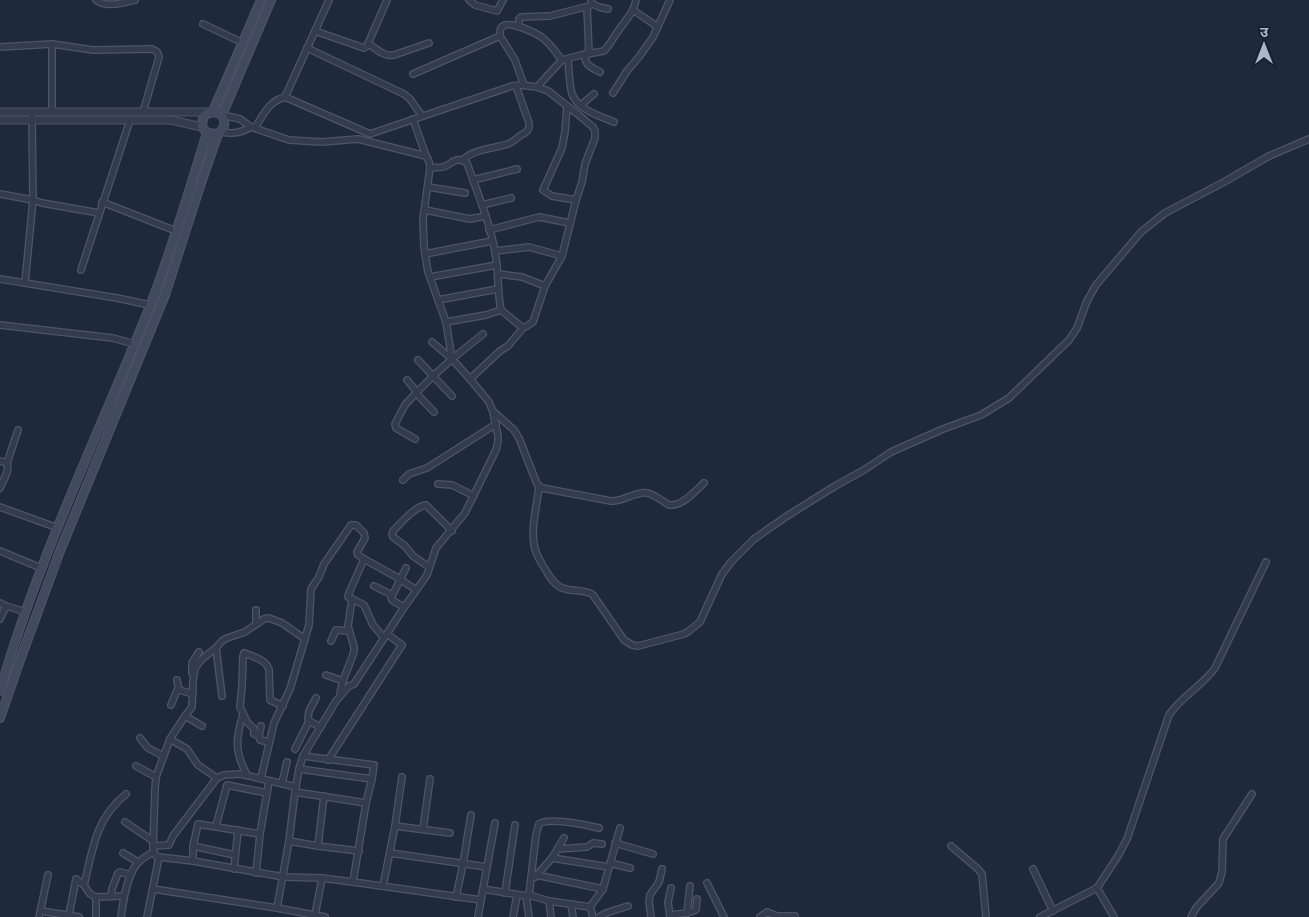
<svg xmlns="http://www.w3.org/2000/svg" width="1309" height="917" viewBox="0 0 1309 917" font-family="'DejaVu Sans','Noto Sans Devanagari',sans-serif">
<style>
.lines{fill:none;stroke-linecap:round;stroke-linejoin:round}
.minor-casing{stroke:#4e5666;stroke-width:8}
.tertiary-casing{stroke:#4e5666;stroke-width:9}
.secondary-casing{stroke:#4e5666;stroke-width:10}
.minor{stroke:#333b4c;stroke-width:5.5}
.tertiary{stroke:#333b4c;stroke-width:7}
.secondary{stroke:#414a5f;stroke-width:8}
</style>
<rect width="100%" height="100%" fill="#1f293c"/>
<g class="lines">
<defs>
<g id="minor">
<path d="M96 0C105 8 123 3 135 0"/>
<path d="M469 0 475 5 497 11 503 0"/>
<path d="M591 3 599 7 608 9"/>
<path d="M587 7 589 54"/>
<path d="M633 10 658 27"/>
<path d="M203 24 243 43"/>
<path d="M519 27V19L521 17 550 16 589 6 591 5V0"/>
<path d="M315 31 364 48 367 46 387 0"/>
<path d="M500 36C500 34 500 30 501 28 507 18 538 34 544 39 551 45 556 53 562 60L537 87"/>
<path d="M368 43C376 49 384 57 394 55L429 43"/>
<path d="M52 44 93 50 152 49C157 51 158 52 159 57L143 112"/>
<path d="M0 47 52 44V112"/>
<path d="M307 48 404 94 410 99 422 116"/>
<path d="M585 54C584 65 591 67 600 72"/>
<path d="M568 59C569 70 569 83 572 94 578 110 600 116 614 122"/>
<path d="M562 60 581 55 604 51C610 45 613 38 618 31 625 21 634 12 636 0"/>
<path d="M413 74 500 36 515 60 524 85"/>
<path d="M613 93 627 71 639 57 653 37 670 0"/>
<path d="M285 97 370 134 512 86 520 85 537 87 548 91 575 112 593 127 595 131V138L585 164 582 182 576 200 562 256 545 286 522 277 499 274"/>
<path d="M581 105 594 94"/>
<path d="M567 106 565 132 562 148 543 190 552 196 576 200"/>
<path d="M222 115 240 119 251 127 289 140 322 142 358 139 426 156C429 160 430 163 430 168L423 219 424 247 428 272 446 322 452 359 433 376 416 393 434 412"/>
<path d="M413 119 426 156"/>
<path d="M255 128C263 115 269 101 285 97L329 0"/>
<path d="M221 132C233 134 241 133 251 127"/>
<path d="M463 160C471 150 495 148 508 144 513 142 517 138 521 135 527 132 530 130 529 123L516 86"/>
<path d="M430 168C434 167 440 168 443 167 453 164 455 155 467 163 477 192 490 222 495 252 499 272 497 291 501 310L486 315 446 322"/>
<path d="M473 180 517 169"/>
<path d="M428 187 465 193"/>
<path d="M0 194 33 200 32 117"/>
<path d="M102 202 176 231"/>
<path d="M482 205 511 198"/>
<path d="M425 210 470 219 486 216"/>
<path d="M489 230 539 217 570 223"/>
<path d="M495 251 529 247 562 256"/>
<path d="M425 254 492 241"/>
<path d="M81 270 130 120"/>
<path d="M430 277 497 265"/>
<path d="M0 279 117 298 150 305"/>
<path d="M25 283 33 200 42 203 99 213"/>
<path d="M438 300 498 289"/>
<path d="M501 310 523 328"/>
<path d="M0 325 113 338 134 344"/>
<path d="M452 359 483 334"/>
<path d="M418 360 452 396"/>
<path d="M470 379 500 351 508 346 523 328 527 326 533 322 545 286"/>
<path d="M407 380 417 392"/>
<path d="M494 412 514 430 519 438 537 484 542 488 611 501C623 502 636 491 647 493 654 494 662 501 669 505 683 506 694 492 704 483"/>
<path d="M415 439 396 428 395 424 405 405 416 393"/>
<path d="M0 461 7 463C10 471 3 480 0 488"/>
<path d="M7 463 18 430"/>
<path d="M403 480 409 474 427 468 496 424"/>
<path d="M438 484 452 485 474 496"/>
<path d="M539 486C537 507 529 532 536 552 538 558 542 564 545 569 549 576 553 583 560 587 571 593 583 588 593 595L624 640 632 645 638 646 684 634 689 631 700 622 722 574 731 562 754 539 787 516 835 486 864 470 891 452 943 429 981 415 1009 398 1069 340 1077 328 1087 301 1096 285 1141 232 1165 213 1224 182 1269 156 1309 139"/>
<path d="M0 507 58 528"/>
<path d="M0 551 41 568"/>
<path d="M364 559 400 579 416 590"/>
<path d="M429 567 413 556 405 546 393 537 392 534 393 531C402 522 414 507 426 505L452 531"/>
<path d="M374 586 392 595"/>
<path d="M0 603 6 606 0 619"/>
<path d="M6 606 26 612"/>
<path d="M404 607 393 601 391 598 406 568"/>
<path d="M256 610V624"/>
<path d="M305 639 282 623 269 618 264 619 245 632 227 638 222 641 216 648 202 659 198 664 195 669 193 681 192 707 185 716 170 739 156 777 155 789 153 848 155 855 159 857 193 861 284 877 322 878 353 882 481 900 478 917"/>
<path d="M331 641 336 630 349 631"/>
<path d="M216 648 222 696"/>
<path d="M244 653C254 657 265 659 269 669L270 700 283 706"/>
<path d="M243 656 242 686 240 707 247 722 254 729V734L259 736 260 740 269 742"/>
<path d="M192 673V663L199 652"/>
<path d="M326 675 343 681"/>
<path d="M177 680 179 690 193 694"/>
<path d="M340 695C341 680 350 666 354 651V647L348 626 352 599"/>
<path d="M316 698 309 711 308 719 309 721 320 727"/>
<path d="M171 705 178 688"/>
<path d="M243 714C236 738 234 751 247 775"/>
<path d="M185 716 202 726"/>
<path d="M259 736 261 726"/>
<path d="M140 738 148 748 163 756"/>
<path d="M170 739 187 749 198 765 217 778"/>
<path d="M295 749 309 721"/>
<path d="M303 756 374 765 372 779 366 803 353 882"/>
<path d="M328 760 402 645 387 634"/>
<path d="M136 766 156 777"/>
<path d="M299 769 372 779"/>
<path d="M261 778 274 723 290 689 309 625 311 589 319 577 324 564 351 525H356L364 533 365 538 357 552 358 555 364 559 349 593 348 597 364 605 373 625 384 638"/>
<path d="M282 783 287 762"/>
<path d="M295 792 366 803"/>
<path d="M125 822 153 841"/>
<path d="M216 826 227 785 267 793"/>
<path d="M395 826 450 833"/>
<path d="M423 829 430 779"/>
<path d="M289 841 318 846 359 851"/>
<path d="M615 843 653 854"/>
<path d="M153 846 169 845 173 836 217 778 224 775 241 774 296 787"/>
<path d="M193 846 198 824 260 834"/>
<path d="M318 846 324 796"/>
<path d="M951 846 978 869 982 874 986 917"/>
<path d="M558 849 587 847 593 843 602 844"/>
<path d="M123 853 138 862"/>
<path d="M390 853 487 867"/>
<path d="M552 858 609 867"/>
<path d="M193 861V846L235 855"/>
<path d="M610 863 630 868"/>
<path d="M234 869 238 830"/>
<path d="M1033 869 1053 911"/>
<path d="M256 873 260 834 269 781"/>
<path d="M536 875 603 889"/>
<path d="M535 877 552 858 564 838"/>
<path d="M707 883 724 917"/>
<path d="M84 885C93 849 95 819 126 794"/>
<path d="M383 886 395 826 402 777"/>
<path d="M153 889 277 908 325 917"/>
<path d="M483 889 526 896 529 895 549 901 590 907 593 917"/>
<path d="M505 893 515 825"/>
<path d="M529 895 536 835 539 824C550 817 586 825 599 828"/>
<path d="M111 896 112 889 118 873 120 872 131 875"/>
<path d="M526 896 529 917"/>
<path d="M456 897 463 864 471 815"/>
<path d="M481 900 495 823"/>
<path d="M549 901 551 917"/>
<path d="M571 904 573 917"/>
<path d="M590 907 603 889 620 828"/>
<path d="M277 908 289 841 295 792 299 769 303 756 336 701 349 686 354 684 403 609 427 575 436 548 465 513 496 450 498 441V436L493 412 489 402 470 379 452 359 432 342"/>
<path d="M41 911 79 917"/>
<path d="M687 913 690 886"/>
<path d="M69 915 76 879 84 885 90 894 96 897 124 896"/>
<path d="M315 915 322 878"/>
<path d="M670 915 687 913 696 910 697 899"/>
<path d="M39 917 48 875"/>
<path d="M96 917V897"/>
<path d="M121 917C123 902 127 871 140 861 144 857 149 855 153 852"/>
<path d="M147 917 159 857"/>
<path d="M513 917 517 895"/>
<path d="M599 917 606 913 628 906"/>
<path d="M651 917 649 901 650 895 659 882 662 869"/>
<path d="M670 917 668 902 671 888"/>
<path d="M760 917 767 912 777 916H795"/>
<path d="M1040 917 1097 888"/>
<path d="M1114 917 1097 888 1118 856 1127 839 1169 715C1181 697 1202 686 1215 668L1266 562"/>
<path d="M1191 917 1196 908 1219 883 1222 872 1223 839 1252 794"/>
</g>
<g id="tertiary">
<path d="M0 112H209"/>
<path d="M0 120H171L202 127"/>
</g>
<g id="secondary">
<path d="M213 111 261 0"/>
<path d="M222 115C214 111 209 111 203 117L202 127 207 133 218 134C225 128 226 123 222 115L271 0"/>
<path d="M0 691C38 558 99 434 150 306 172 250 189 191 207 133"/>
<path d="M0 718 19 663 60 551 165 295 201 183 218 134"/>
</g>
</defs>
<!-- minor casing -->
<use href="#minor" class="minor-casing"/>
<!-- tertiary casing -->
<use href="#tertiary" class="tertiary-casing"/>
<!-- secondary casing -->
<use href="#secondary" class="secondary-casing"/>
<!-- minor -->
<use href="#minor" class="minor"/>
<!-- tertiary -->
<use href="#tertiary" class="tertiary"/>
<!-- secondary -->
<use href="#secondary" class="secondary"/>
</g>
<!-- north arrow -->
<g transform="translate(1264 45)" stroke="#192130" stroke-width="4" paint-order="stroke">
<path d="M0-4L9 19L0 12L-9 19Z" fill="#aeb6c8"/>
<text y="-8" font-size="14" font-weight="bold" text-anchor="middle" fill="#aeb6c8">उ</text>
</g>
</svg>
